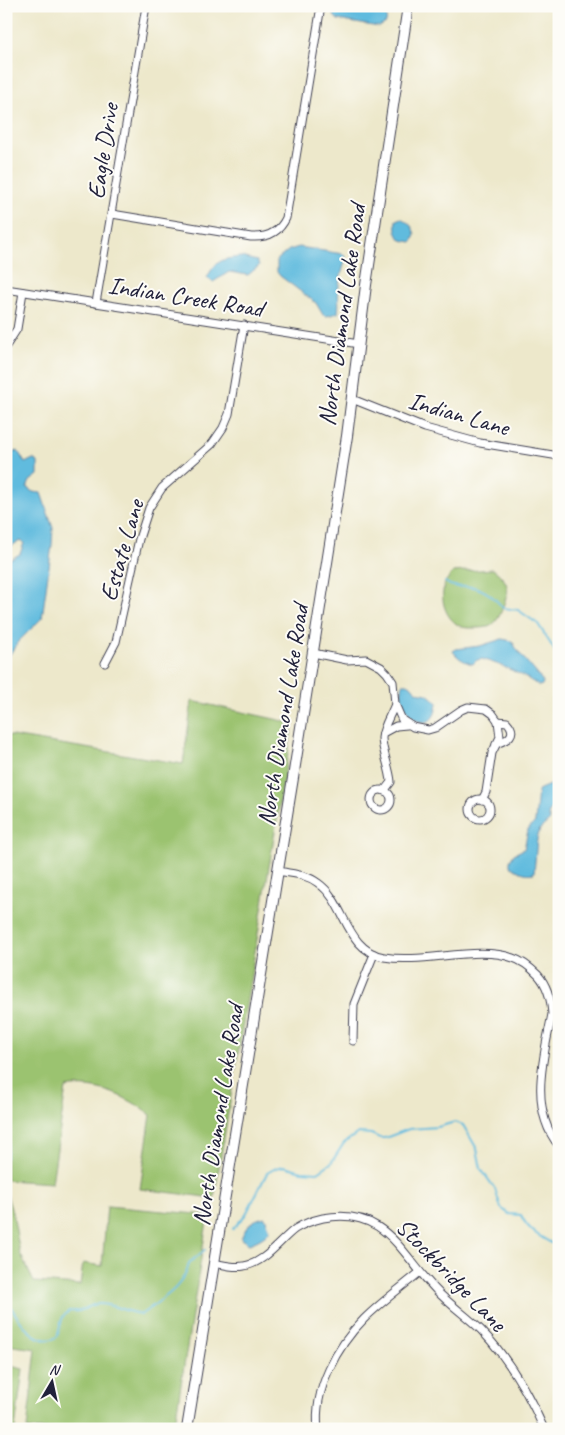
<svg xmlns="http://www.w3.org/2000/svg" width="565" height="1435" viewBox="0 0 565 1435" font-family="Caveat,sans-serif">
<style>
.green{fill:#9bc36f;stroke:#5e7255}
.water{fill:#61bbde;stroke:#426e8c;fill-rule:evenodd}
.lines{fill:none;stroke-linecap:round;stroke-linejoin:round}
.stream{stroke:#61bbde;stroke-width:2}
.street-casing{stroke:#404051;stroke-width:9}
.secondary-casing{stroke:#404051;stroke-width:12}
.street{stroke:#fff;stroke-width:7}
.secondary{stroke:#fff;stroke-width:10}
.labels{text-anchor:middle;stroke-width:4;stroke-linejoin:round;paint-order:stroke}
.street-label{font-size:25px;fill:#22223b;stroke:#fdfcf7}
</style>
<rect width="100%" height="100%" fill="#fdfcf7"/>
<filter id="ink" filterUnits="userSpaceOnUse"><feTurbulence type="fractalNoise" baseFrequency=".02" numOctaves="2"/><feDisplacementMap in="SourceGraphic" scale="10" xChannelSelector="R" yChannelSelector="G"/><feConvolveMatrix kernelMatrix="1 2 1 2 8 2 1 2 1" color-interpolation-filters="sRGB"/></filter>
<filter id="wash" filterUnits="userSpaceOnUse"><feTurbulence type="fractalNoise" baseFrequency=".0096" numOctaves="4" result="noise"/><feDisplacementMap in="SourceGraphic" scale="20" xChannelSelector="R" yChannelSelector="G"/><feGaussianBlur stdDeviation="1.12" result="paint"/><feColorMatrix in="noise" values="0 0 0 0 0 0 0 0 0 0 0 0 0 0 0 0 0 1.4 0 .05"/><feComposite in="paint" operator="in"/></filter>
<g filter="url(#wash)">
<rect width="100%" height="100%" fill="#ede8cb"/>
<!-- green -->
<g class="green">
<path d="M493 569C505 578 511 586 505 601 502 609 500 619 492 625 488 628 480 628 474 628 471 628 465 628 462 627 445 620 438 597 446 581 448 578 451 575 453 572Z"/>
<path d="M192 701 293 723 214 1198 140 1189 151 1115C129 1097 95 1082 66 1088L52 1183 6 1180V735L183 764Z"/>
<path d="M6 1192 14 1219 20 1253 34 1282 80 1285 83 1263 102 1266 107 1206 208 1215 174 1429H27L36 1349 6 1345Z"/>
<path d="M6 1365 23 1369 15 1429H6Z"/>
</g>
<!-- water -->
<g class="water">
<path d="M333 6H388L386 23 379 27 338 20C333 16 332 12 333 6Z"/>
<path d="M401 218C409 223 413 226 415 235L412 242 401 240C396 234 395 228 396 220Z"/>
<path d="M299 247 343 254 346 257C344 267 340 276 339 285 337 294 340 302 338 313L327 316 323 315 316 303 280 276 277 272V260L289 250Z"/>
<path d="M241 257 257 261 259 266 248 275 229 272 213 282 207 278C216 260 222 259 241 257Z"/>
<path d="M18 451 25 463 33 459 38 462V475L30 481 27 488 33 492 41 493 53 528 52 545 42 618 18 642 6 660V454ZM21 541 24 543 20 554 7 561C7 549 10 545 21 541Z"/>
<path d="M502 639 512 641C520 657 533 667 543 682L542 685 539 686C520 673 504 666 482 659L477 660 473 664C466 663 456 657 453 651L456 649 480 646Z"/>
<path d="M403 684H410L417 692 427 694 437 702C435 742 394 715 403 684Z"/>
<path d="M559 781C559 792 555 805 548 814L550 820 540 829 537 839 534 873C525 875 517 871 510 866V861L514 854 524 849 528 830 535 822 538 791 540 789Z"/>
<path d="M265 1217 270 1230C266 1237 257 1241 249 1244L241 1239C245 1227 252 1219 265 1217Z"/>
</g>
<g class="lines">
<!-- stream -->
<g class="stream">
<path d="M445 582C454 589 462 586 473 587 486 590 494 597 503 608L518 610 538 624 557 654 559 660"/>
<path d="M6 1132 8 1142 6 1157"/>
<path d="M233 1229 246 1214 267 1173 276 1168 284 1166 302 1171 318 1172 331 1163 344 1143 358 1133 371 1134 380 1138H385L409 1129 438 1127 455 1122 463 1125 477 1149 481 1169 495 1189 501 1208 509 1214 521 1215C528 1232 544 1239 559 1247"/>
<path d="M6 1299C15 1314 35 1350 57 1337L63 1316 69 1311C85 1313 88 1304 99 1304 114 1304 127 1313 142 1314 161 1299 184 1288 189 1263L205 1250"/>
</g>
</g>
</g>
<g filter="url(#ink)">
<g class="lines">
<defs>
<g id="street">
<path d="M112 214 251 237C267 238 279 233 286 218L321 6"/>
<path d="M6 289 359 344"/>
<path d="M96 303 146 6"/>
<path d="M6 346 17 329 23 292"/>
<path d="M352 399 425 428 480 443 559 456"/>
<path d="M313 653 347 660 366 659 381 667 387 673 393 682 395 704 402 720 413 727 428 730 435 728 461 710 468 707 486 709 493 714 498 721 500 737 492 753 486 792 482 800"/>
<path d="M105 663 116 642 139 539 149 508 162 488 212 444 223 428 229 414 244 325"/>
<path d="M383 733 396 726 407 725"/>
<path d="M496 744C508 740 518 734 507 722L498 721"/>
<circle cx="381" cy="800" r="10"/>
<path d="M384 791 391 782C390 768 382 751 382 738 383 726 391 715 395 704"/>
<circle cx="480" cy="809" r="10"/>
<path d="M278 871C292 874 307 874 318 883 346 902 345 950 384 957 423 964 478 945 513 958 523 961 531 968 538 975 548 986 551 1000 552 1014 544 1056 528 1108 559 1146"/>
<path d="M353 1041 354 1004 374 954"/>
<path d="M214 1263C224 1265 234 1268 244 1266 265 1263 279 1241 295 1229 303 1224 314 1220 323 1218 385 1206 401 1254 436 1290 450 1305 467 1316 481 1330 509 1359 528 1392 544 1429"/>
<path d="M318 1429C313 1390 337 1346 364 1319 381 1302 402 1287 420 1272"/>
</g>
<path id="secondary" d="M187 1429 293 778 347 436 366 285 408 6"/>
</defs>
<!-- street casing -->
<use href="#street" class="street-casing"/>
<!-- secondary casing -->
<use href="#secondary" class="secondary-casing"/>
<!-- street -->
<use href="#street" class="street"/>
<!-- secondary -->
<use href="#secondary" class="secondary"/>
</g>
</g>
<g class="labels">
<!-- street labels -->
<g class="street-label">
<text transform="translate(102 151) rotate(-81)" y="9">Eagle Drive</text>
<text transform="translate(186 296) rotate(9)" y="9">Indian Creek Road</text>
<text transform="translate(341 315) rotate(-82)" y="9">North Diamond Lake Road</text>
<text transform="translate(459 413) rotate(16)" y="9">Indian Lane</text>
<text transform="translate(121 550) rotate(-74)" y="9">Estate Lane</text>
<text transform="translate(282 715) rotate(-81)" y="9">North Diamond Lake Road</text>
<text transform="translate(217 1115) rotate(-81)" y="9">North Diamond Lake Road</text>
<text transform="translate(452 1274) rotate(46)" y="9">Stockbridge Lane</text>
</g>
</g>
<!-- margin -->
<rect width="565" height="1435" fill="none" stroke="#fdfcf7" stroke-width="25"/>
<!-- north arrow -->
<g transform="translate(52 1382) rotate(9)" stroke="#fdfcf7" stroke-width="4" paint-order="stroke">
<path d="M0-4L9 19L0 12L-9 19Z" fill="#22223b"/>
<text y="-8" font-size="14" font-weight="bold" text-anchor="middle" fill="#22223b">N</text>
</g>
</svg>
